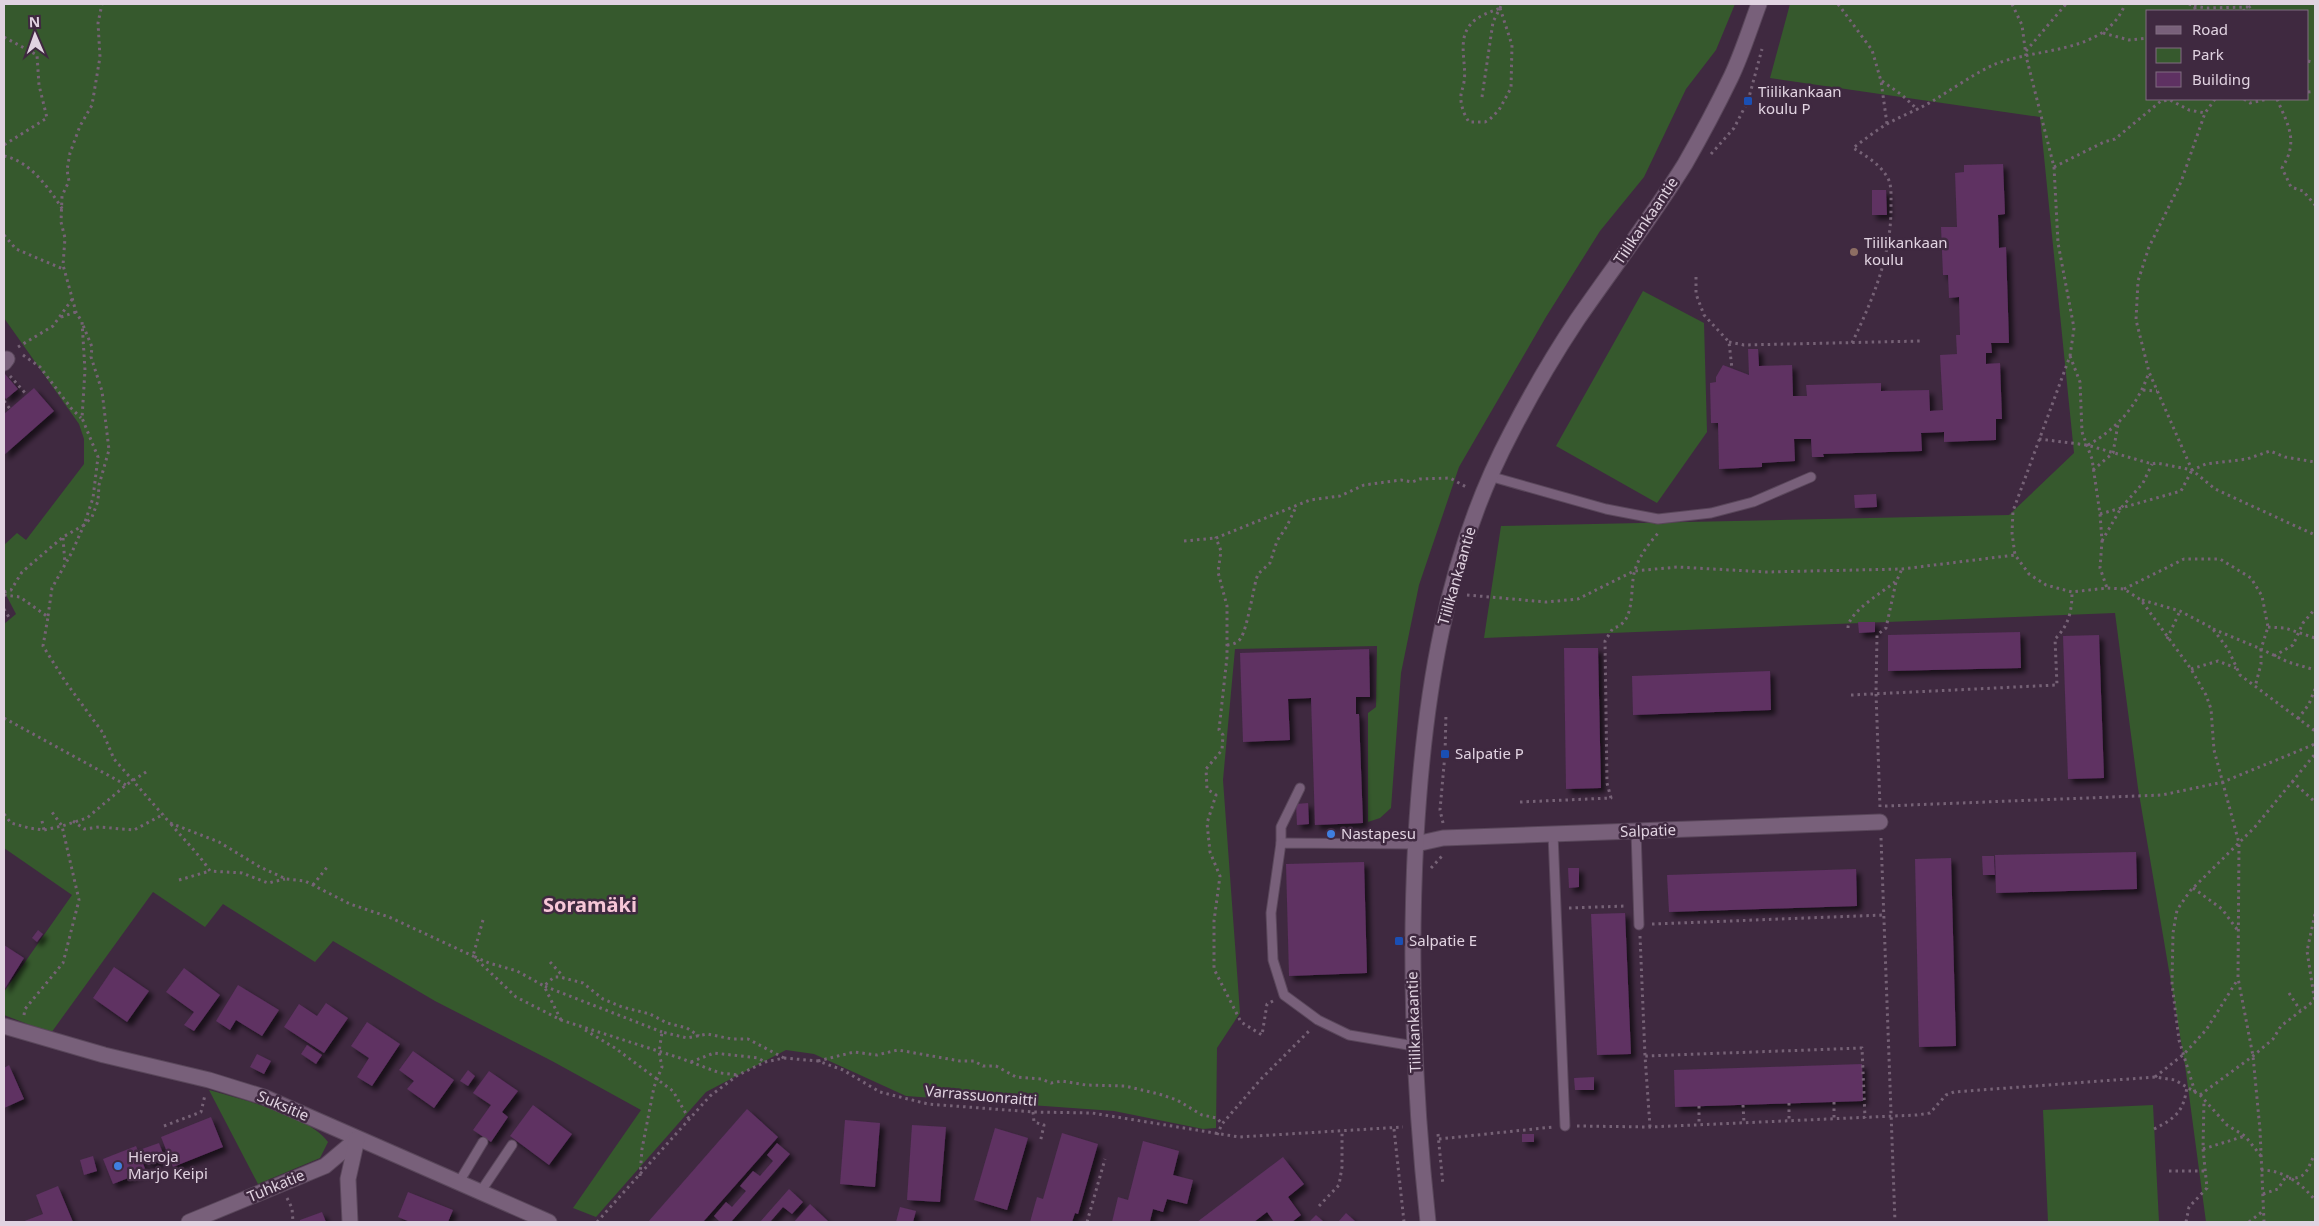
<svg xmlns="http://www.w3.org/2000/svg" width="2319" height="1226" viewBox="0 0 2319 1226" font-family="'Noto Sans',sans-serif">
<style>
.green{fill:#36592d;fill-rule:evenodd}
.building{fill:#5e3162;filter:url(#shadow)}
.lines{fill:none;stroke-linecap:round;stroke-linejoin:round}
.lane-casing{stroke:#5a475b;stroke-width:11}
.street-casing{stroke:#5a475b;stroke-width:17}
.secondary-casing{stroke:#5a475b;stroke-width:17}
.path{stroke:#766276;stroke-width:3;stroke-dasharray:2.5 4;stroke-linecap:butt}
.lane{stroke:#78607a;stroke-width:9}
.street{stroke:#78607a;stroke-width:15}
.secondary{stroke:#78607a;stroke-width:15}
.transit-dot{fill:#1a4fb4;stroke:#3f2940;stroke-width:2}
.education-dot{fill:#8d6e63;stroke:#3f2940;stroke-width:2}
.shop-dot{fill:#3f7fe0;stroke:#3f2940;stroke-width:2}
.labels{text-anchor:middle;stroke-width:5;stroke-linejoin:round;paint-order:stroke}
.poi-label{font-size:15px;fill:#e1d3e1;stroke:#3f2940;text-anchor:start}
.street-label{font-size:15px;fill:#e1d3e1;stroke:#3f2940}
.district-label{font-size:20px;font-weight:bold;fill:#f7c6d7;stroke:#3f2940}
</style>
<defs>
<filter id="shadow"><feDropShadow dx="4.5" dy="4.5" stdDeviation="2.5" flood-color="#0009"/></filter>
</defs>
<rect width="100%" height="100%" fill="#3f2940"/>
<!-- green -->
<g class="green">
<path d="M4 4H1735L1716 50 1686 89 1644 177 1600 231 1546 317 1459 467 1419 585 1401 673 1391 808 1380 818 1368 822V713L1376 707 1377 646 1235 649 1223 780 1240 1013 1217 1048 1216 1128 1203 1129 1114 1111 906 1096 814 1054 786 1050 706 1092 596 1217 573 1208 641 1110 552 1061 435 1001 333 941 315 962 223 904 205 927 153 892 51 1033 4 1015V992L72 895 4 848V624L16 614 4 591V545L17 533 26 540 84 464V439L79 424 4 318Z"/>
<path d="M1790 4H2315V1222H2206L2185 1065 2138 788 2115 613 1484 638 1501 526 2009 515 2074 453 2040 117 1770 78ZM2148 11H2308V99H2148Z"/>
<path d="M1643 291 1704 323 1707 432 1657 503 1556 446Z"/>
<path d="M209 1090C240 1099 310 1116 328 1142L320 1158 258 1184Z"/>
<path d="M2153 1105 2159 1222H2048L2043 1110Z"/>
</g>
<!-- building -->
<g class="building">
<path d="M2003 164 2005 214 1998 215 1999 248 2006 247 2009 343H1991L1992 353H1986V364L2000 363 2002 419H1996V440L1944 442V432L1921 433 1922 451 1823 454 1824 457H1812L1811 439H1794L1795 461 1762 463V467L1719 469 1718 423H1711L1710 383 1716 382V377L1723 365 1749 375 1748 349H1758L1759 366 1792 365 1793 396H1807L1806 385 1881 383V391L1929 390 1930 411 1943 410 1940 355 1957 354 1956 335H1960L1959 297 1949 298 1948 275H1943L1941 227H1957L1955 173 1964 172V165Z"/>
<path d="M1872 190H1886L1887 215H1872Z"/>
<path d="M5 374 18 389 6 399 4 396Z"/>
<path d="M34 388 54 411 4 455V414Z"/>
<path d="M1876 494 1877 507 1855 508 1854 495Z"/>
<path d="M1858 622H1875V632L1859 633Z"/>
<path d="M2020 632 2021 668 1888 671V635Z"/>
<path d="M2099 635 2104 778 2068 779 2063 636Z"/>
<path d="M1564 648H1598L1601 788 1566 789Z"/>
<path d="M1369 649 1370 697H1356V714H1359L1363 823 1315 825 1311 698 1288 699 1290 740 1243 742 1240 653Z"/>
<path d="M1770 671 1771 710 1633 715 1632 676Z"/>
<path d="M1308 803 1309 824 1297 825 1296 804Z"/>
<path d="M2136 852 2137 889 1996 893 1995 855Z"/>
<path d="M1982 856H1994L1995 875H1983Z"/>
<path d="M1951 858 1956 1046 1919 1047 1915 859Z"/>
<path d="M1364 862 1367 973 1289 976 1286 864Z"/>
<path d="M1568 868H1579V887L1569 888Z"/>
<path d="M1856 869 1857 906 1669 912 1667 875Z"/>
<path d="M1625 913 1631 1054 1597 1055 1591 914Z"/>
<path d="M38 930 43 934 37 942 32 938Z"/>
<path d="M4 945 24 958 4 990Z"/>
<path d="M114 967 149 991 127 1022 93 998Z"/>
<path d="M184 968 220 995 194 1031 184 1025 194 1012 166 992Z"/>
<path d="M238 985 279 1010 262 1036 236 1020 230 1030 216 1021Z"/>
<path d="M326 1003 348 1018 324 1053 284 1027 299 1004 317 1016Z"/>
<path d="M367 1022 400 1044 372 1086 357 1077 369 1058 351 1046Z"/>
<path d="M307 1045 322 1055 316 1064 301 1054Z"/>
<path d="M413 1051 454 1080 434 1108 407 1089 414 1081 399 1070Z"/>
<path d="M257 1054 271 1061 264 1074 250 1067Z"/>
<path d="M1862 1064 1863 1101 1675 1107 1674 1070Z"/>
<path d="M9 1065 24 1099 4 1108V1068Z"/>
<path d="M468 1070 475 1076 468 1086 460 1081Z"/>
<path d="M489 1071 518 1091 502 1112 508 1117 491 1142 473 1130 491 1105 473 1093Z"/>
<path d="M1594 1077V1090H1575L1574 1078Z"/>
<path d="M533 1105 572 1134 549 1165 510 1136Z"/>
<path d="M747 1109 778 1137 703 1222H648Z"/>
<path d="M211 1117 223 1147 173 1167 161 1137Z"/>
<path d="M845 1120 880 1123 875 1187 840 1184Z"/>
<path d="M912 1125 946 1127 940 1202 907 1200Z"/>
<path d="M995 1128 1028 1138 1007 1210 974 1200Z"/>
<path d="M1062 1133 1098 1144 1078 1214 1075 1213 1072 1222H1030L1037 1197 1043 1199Z"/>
<rect x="1522" y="1134" width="12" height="8"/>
<path d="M1143 1141 1179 1151 1173 1175 1193 1180 1187 1204 1167 1199 1163 1212 1153 1209 1150 1221 1154 1222H1112L1118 1197 1128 1200Z"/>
<path d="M159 1143 165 1159 148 1165 142 1149Z"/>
<path d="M777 1143 790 1154 731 1222H720L714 1216 726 1202 732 1207 746 1191 740 1186 753 1171 760 1176 773 1161 767 1155Z"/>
<path d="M136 1146 146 1171 113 1184 103 1159Z"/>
<path d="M93 1156 97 1171 84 1175 80 1160Z"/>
<path d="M1283 1157 1304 1184 1288 1197 1301 1215 1292 1222H1274L1267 1212 1254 1222H1197Z"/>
<path d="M58 1186 73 1222H22L43 1214 36 1195Z"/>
<path d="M789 1189 803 1202 792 1214 783 1207 770 1222H760Z"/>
<path d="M408 1192 453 1210 448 1222H410L398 1217Z"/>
<path d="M810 1204 829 1222H794Z"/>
<path d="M900 1207 916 1211 913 1222H896Z"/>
<path d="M322 1212 326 1222H300V1220Z"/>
<path d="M1346 1213 1356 1222H1338Z"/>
<path d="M1316 1215 1324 1222H1309Z"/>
</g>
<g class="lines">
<defs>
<g id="lane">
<path d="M1489 476 1606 509 1658 519 1711 513 1753 502 1811 477"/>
<path d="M1636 831 1639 925"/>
<path d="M1553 834 1565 1126"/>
<path d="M1281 843V827L1300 788"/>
<path d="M1414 1046 1349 1035 1318 1020 1284 995 1273 960 1271 913 1281 843 1416 844"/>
<path d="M459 1182 483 1142"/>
<path d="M481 1191 512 1145"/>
</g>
<g id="street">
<path d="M4 363 7 359"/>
<path d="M1416 844 1443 838 1880 822"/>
<path d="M4 1026 104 1055 209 1080 264 1097 549 1222"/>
<path d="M189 1222 325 1166 357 1139"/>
<path d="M350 1222 348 1179 357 1139"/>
</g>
<path id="secondary" d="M1428 1222C1414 1094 1409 966 1416 837 1424 698 1445 558 1511 433 1531 394 1553 356 1577 320 1613 268 1652 217 1685 164 1701 136 1717 106 1731 77 1742 54 1750 28 1759 4"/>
</defs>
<!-- lane casing -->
<use href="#lane" class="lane-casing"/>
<!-- street casing -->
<use href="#street" class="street-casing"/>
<!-- secondary casing -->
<use href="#secondary" class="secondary-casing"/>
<!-- path -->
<g class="path">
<path d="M1838 4 1872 50 1881 81 1887 124"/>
<path d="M2012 4 2022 25 2026 56 2054 167 2058 243 2074 328 2070 356 2013 511 2012 533 2015 555 2029 574 2046 585 2072 592 2107 588 2124 589 2141 600 2191 669 2206 695 2211 709 2214 750 2239 843 2238 978 2253 1056 2260 1130 2264 1222"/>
<path d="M2189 4 2194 6 2196 11"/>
<path d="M2194 6 2206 8 2249 7"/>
<path d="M1500 8 1512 45 1511 88 1499 110 1490 119 1485 122H1469C1465 116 1462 109 1461 101 1460 93 1463 89 1464 82 1467 66 1458 43 1468 28 1475 16 1489 13 1500 8Z"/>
<path d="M2243 11 2254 4"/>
<path d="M2103 33 2129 40 2148 38"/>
<path d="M4 37 37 55 39 85 47 118 4 145"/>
<path d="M2026 51 2066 4"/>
<path d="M2308 61 2315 63"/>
<path d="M1882 81 1902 95 1918 110"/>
<path d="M2308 92 2315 91"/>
<path d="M1482 97 1493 22 1502 4"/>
<path d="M2215 99 2205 113 2181 182 2149 247 2138 281 2136 320 2149 372 2192 470 2215 489 2315 535"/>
<path d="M2244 99 2250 103 2268 99"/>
<path d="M2277 99C2288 125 2299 141 2282 168L2291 187 2303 191 2315 205"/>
<path d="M1711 154 1734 128 1748 101 1762 49"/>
<path d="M4 156C30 161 49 188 63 210"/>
<path d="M2054 167 2104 142 2115 139 2161 101 2170 100 2189 110 2205 113"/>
<path d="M4 235 16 249 63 269"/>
<path d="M1696 277V294L1704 315 1729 342 1732 369"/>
<path d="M61 317 76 312"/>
<path d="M1729 342 1744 345 1921 341"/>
<path d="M1852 343C1873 299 1892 254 1891 204 1891 194 1892 183 1886 175 1878 163 1865 155 1853 148 1864 140 1875 131 1887 124 1901 116 1917 110 1931 102 1951 90 1972 75 1993 65 2035 47 2106 55 2125 4"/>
<path d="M18 347 53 326 73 298"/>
<path d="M23 355 40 367 71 408 81 418"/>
<path d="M2070 356 2080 382 2082 432 2092 459 2100 514 2102 541 2100 568 2107 588"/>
<path d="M10 376 26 394"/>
<path d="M2143 390 2157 391"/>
<path d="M4 401 10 409"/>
<path d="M2039 439 2087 445 2152 464 2157 463 2192 470 2206 464 2247 459 2270 451 2285 457 2315 462"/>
<path d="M2088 445C2118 428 2138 405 2149 372"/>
<path d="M2093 470 2113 453 2118 424"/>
<path d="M2100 514 2181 491 2192 470"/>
<path d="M63 538 65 564"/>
<path d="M1184 541 1216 538"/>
<path d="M2102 541 2121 508 2143 483 2152 464"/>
<path d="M2124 589 2184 559H2220L2251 578 2262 596 2268 627 2261 649 2288 662 2315 670"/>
<path d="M4 592 11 590 22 572 63 537 84 525 93 498 98 457 82 418 85 370 82 322 76 312 63 265 65 238 61 222 62 196 69 181 67 170 70 153 80 126 92 105 100 57 98 23 102 4"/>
<path d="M4 595 20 597 48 617 43 646 65 681 103 733 114 759 170 823 219 842 260 867 286 879 305 881 350 904 389 917 473 956 516 997 561 1020 680 1058 720 1073 738 1075"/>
<path d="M1467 595 1546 602 1578 599 1634 571 1678 567 1766 572 1902 569 2015 555"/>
<path d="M2142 600 2180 611 2212 628 2228 649 2240 675 2315 731"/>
<path d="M4 609 10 619"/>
<path d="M48 616 52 588 72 552 84 525 92 517 98 501 99 485 109 450 102 391 91 357 92 347 83 325"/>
<path d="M2268 627 2285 628 2315 638"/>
<path d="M1848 628C1848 612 1883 592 1895 582"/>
<path d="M2213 629 2261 649V664L2255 687"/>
<path d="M2167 639 2180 611"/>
<path d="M1227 645C1232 645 1238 643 1241 638 1247 628 1253 592 1256 580L1258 574 1270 563 1277 541 1287 526 1296 507"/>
<path d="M2274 656 2293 645 2303 623 2315 609"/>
<path d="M2191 669 2218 661 2236 668"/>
<path d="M1851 695 2057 685 2055 639C2069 625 2072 611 2072 592"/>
<path d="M4 718 126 785"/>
<path d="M2298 719 2309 704 2315 689"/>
<path d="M2292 781 2315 802"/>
<path d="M1520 802 1611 798 1607 783 1605 641 1613 628C1637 623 1629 587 1635 570 1639 556 1650 542 1660 531"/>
<path d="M1885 806 2162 795 2223 782 2315 744"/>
<path d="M1880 807 1876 693 1877 635 1886 628 1896 582 1902 569"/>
<path d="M4 814 11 823 29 828 44 830 62 826 87 818 126 785 149 770"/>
<path d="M42 821 44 830"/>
<path d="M73 821 84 829 99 827 134 830 164 814"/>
<path d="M1443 823 1440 810 1445 754 1446 713"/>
<path d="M171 824C184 840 199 854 210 871L242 873 268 883 285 879"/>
<path d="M1881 838 1895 1222"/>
<path d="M1431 868 1442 856"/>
<path d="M179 880 210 871"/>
<path d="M313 885 328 866"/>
<path d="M2193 888 2222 909 2239 932"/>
<path d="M1569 908 1626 906"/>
<path d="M2315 914 2307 951 2315 1003"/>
<path d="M483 920 473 956 489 963 517 971 544 986 554 977H560L583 983 603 999 622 1007 650 1014 667 1023 687 1028 699 1036"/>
<path d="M1652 924 1884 915"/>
<path d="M1640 936 1645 1056"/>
<path d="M550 962 561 974 560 977"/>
<path d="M2289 993 2300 1010"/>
<path d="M1273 1001 1267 1004 1262 1035 1241 1022 1214 969V921L1220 876 1210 852 1207 823 1216 795 1207 789 1206 769 1222 750 1223 735 1219 730 1227 657V606L1218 572 1221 551 1216 538 1310 500 1340 496 1364 485 1401 480 1412 482 1420 479 1450 478 1468 488"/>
<path d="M24 1015 25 1009 63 963 79 900 62 826 52 812"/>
<path d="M561 1020 544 986 662 1032"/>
<path d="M585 1030 615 1048 673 1091 689 1119"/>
<path d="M818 1061 854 1052 877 1055 898 1050 960 1061H974L983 1066H996L1016 1077 1041 1079 1051 1083 1062 1081 1086 1085 1125 1086 1159 1094 1177 1100 1202 1115 1217 1118 1222 1124"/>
<path d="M691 1062 714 1053 758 1058 765 1062"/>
<path d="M2155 1077 2184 1054 2206 1030 2238 979"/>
<path d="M2195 1092 2179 1040 2172 984 2173 933 2177 910 2190 891 2254 828 2315 754"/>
<path d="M2200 1095 2253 1056 2273 1039 2281 1026 2315 1000"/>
<path d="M1834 1102V1119"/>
<path d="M1789 1103V1121"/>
<path d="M1743 1105 1744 1123"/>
<path d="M1699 1106V1125"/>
<path d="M1033 1112 1034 1122 1044 1125 1040 1143"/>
<path d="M164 1126 201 1112 205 1095"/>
<path d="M1577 1126 1650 1127 1917 1115 1930 1113 1946 1095 1954 1092 2155 1077 2175 1080 2200 1095 2227 1125 2245 1136 2261 1156"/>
<path d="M1650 1127 1645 1056 1862 1048 1865 1118"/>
<path d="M1394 1129 1404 1222"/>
<path d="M2154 1129C2176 1118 2184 1111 2187 1086"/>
<path d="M1438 1134 1443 1185"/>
<path d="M1217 1135 1222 1124 1261 1079 1311 1029"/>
<path d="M1439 1139 1553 1127"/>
<path d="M2203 1149 2245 1136"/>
<path d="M2261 1170C2283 1170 2301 1183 2315 1200"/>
<path d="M2169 1171H2205"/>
<path d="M640 1176 642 1149 654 1087 662 1067 659 1052 662 1032 687 1038 707 1034 732 1039H748L784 1058"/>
<path d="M2263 1194 2278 1189 2285 1178C2308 1180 2306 1170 2315 1154"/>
<path d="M287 1198 292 1208 293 1222"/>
<path d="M1319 1206 1339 1185 1342 1167V1131"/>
<path d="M597 1222 710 1096 738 1075 765 1062 784 1058 818 1061 843 1070 880 1092 928 1104 1033 1112 1092 1113 1239 1137 1403 1127"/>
<path d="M1087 1222 1105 1159"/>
<path d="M2186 1222 2189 1207 2207 1188 2203 1149 2204 1100"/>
<path d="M2249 1222 2263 1211"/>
</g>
<!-- lane -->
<use href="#lane" class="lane"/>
<!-- street -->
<use href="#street" class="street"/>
<!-- secondary -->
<use href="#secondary" class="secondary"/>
</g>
<!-- markers -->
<g class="transit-dot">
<rect x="1743" y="96" width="10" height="10" rx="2.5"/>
<rect x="1440" y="749" width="10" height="10" rx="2.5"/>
<rect x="1394" y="936" width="10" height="10" rx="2.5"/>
</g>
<circle class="education-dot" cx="1854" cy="252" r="5"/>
<g class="shop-dot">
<circle cx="1331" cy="834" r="5"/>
<circle cx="118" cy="1166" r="5"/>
</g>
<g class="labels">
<!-- poi labels -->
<g class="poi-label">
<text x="1758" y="97">Tiilikankaan<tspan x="1758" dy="17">koulu P</tspan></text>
<text x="1864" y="248">Tiilikankaan<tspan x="1864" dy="17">koulu</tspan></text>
<text x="1455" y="759">Salpatie P</text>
<text x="1341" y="839">Nastapesu</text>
<text x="1409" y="946">Salpatie E</text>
<text x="128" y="1162">Hieroja<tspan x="128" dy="17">Marjo Keipi</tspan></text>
</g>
<!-- street labels -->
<g class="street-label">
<text transform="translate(1646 221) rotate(-56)" y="5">Tiilikankaantie</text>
<text transform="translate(1457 576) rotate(-74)" y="5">Tiilikankaantie</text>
<text transform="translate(1648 831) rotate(-2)" y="5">Salpatie</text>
<text transform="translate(1414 1022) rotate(-92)" y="5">Tiilikankaantie</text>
<text transform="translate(981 1096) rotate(5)" y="5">Varrassuonraitti</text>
<text transform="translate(283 1106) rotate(23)" y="5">Suksitie</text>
<text transform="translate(276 1186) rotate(-23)" y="5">Tuhkatie</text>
</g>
<!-- district labels -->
<g class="district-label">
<text x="590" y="912">Soramäki</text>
</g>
</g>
<!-- border -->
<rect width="2319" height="1226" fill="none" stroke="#e1d3e1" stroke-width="10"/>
<!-- legend -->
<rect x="2146" y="10" width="162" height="90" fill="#3f2940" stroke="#806d80"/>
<rect x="2156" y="26" width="25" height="8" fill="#78607a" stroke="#806d80"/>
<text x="2192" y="35" font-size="15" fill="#e1d3e1">Road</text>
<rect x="2156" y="48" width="25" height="15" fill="#36592d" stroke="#806d80"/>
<text x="2192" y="60" font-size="15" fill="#e1d3e1">Park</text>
<rect x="2156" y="72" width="25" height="15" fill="#5e3162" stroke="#806d80"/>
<text x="2192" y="85" font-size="15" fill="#e1d3e1">Building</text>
<!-- north arrow -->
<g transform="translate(35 35) rotate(358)" stroke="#3f2940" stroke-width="4" paint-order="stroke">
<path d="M0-4L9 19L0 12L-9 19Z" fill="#e1d3e1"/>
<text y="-8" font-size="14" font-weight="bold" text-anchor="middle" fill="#e1d3e1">N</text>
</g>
</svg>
